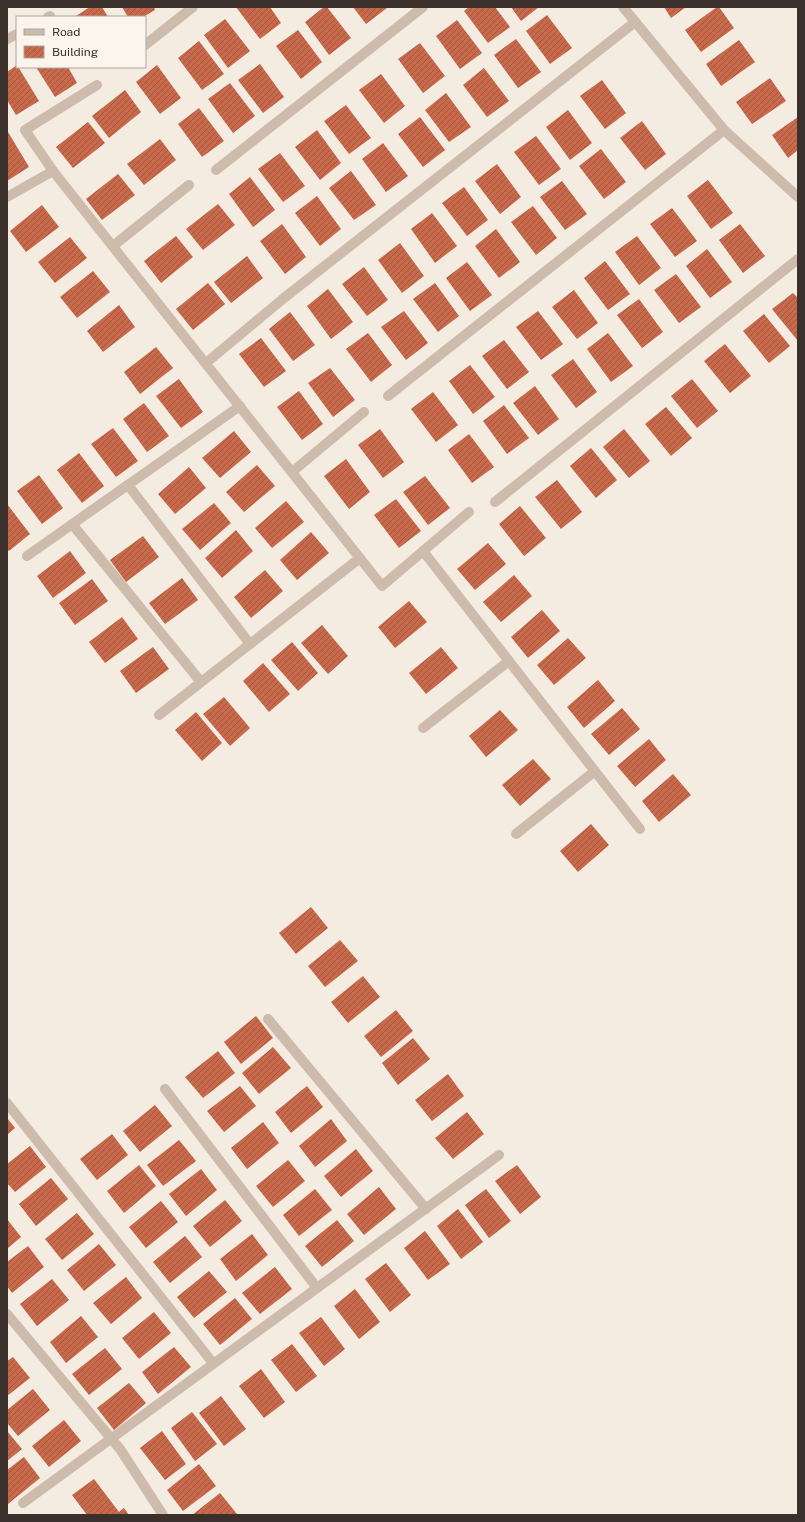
<svg xmlns="http://www.w3.org/2000/svg" width="805" height="1522" viewBox="0 0 805 1522" font-family="'Public Sans',sans-serif">
<style>
.building{fill:url(#building-hatch)}
.lines{fill:none;stroke-linecap:round;stroke-linejoin:round}
.minor{stroke:#cdbbac;stroke-width:10}
</style>
<defs>
<pattern id="building-hatch" width="6" height="6" patternUnits="userSpaceOnUse"><rect width="6" height="6" fill="#c8694b"/><path d="M-1 1l2-2M0 6l6-6M5 7l2-2" fill="none" stroke="#a4573f"/></pattern>
</defs>
<rect width="100%" height="100%" fill="#f4ebe1"/>
<!-- building -->
<g class="building">
<path d="M90 7H102L108 17H76V16Z"/>
<path d="M122 7H154L155 10 143 17H128Z"/>
<path d="M236 7H270L281 23 260 39Z"/>
<path d="M324 7H327L351 38 329 55 305 22Z"/>
<path d="M353 7H386L387 8 366 24Z"/>
<path d="M469 7H495L510 27 488 43 464 11Z"/>
<path d="M511 7H539L521 21Z"/>
<path d="M664 7H686L671 18Z"/>
<path d="M717 7H719L734 28 701 52 685 30Z"/>
<path d="M547 15 572 48 550 64 526 31Z"/>
<path d="M225 19 250 51 228 68 204 35Z"/>
<path d="M457 20 482 53 460 69 436 36Z"/>
<path d="M298 30 322 62 301 79 276 46Z"/>
<path d="M516 39 541 72 518 88 494 55Z"/>
<path d="M739 40 755 62 721 86 706 64Z"/>
<path d="M199 41 224 74 202 90 178 58Z"/>
<path d="M420 43 445 76 423 93 398 59Z"/>
<path d="M260 64 284 97 263 113 238 80Z"/>
<path d="M17 65 39 101 16 115 7 100V72Z"/>
<path d="M157 65 181 98 160 114 136 82Z"/>
<path d="M36 67H68L77 83 55 97Z"/>
<path d="M484 68 509 101 487 117 463 85Z"/>
<path d="M381 74 405 106 384 123 359 90Z"/>
<path d="M770 78 786 101 752 124 736 102Z"/>
<path d="M602 80 626 113 605 129 580 96Z"/>
<path d="M230 83 255 116 233 133 208 99Z"/>
<path d="M125 90 141 112 109 138 92 116Z"/>
<path d="M446 93 471 127 449 142 425 110Z"/>
<path d="M346 105 371 138 349 154 324 121Z"/>
<path d="M199 108 224 141 202 157 178 124Z"/>
<path d="M568 110 592 143 570 160 546 127Z"/>
<path d="M420 117 445 150 423 167 398 134Z"/>
<path d="M798 117V150L788 158 772 135Z"/>
<path d="M642 121 666 154 645 170 620 138Z"/>
<path d="M88 122 105 143 73 168 56 147Z"/>
<path d="M317 130 341 163 320 180 295 147Z"/>
<path d="M8 132 29 167 7 181V133Z"/>
<path d="M536 136 561 169 539 185 514 152Z"/>
<path d="M160 139 176 160 144 185 127 164Z"/>
<path d="M383 143 408 176 386 192 362 159Z"/>
<path d="M601 149 626 182 604 199 579 166Z"/>
<path d="M280 153 305 186 283 202 258 169Z"/>
<path d="M497 164 521 197 500 214 475 181Z"/>
<path d="M351 171 376 205 354 220 329 188Z"/>
<path d="M118 174 135 195 102 220 86 199Z"/>
<path d="M250 177 275 210 253 227 229 194Z"/>
<path d="M708 180 733 213 711 229 687 196Z"/>
<path d="M562 181 587 214 565 230 540 197Z"/>
<path d="M464 187 488 220 467 236 442 203Z"/>
<path d="M317 196 341 229 320 246 295 213Z"/>
<path d="M218 204 235 225 203 250 186 229Z"/>
<path d="M42 205 59 227 26 252 10 231Z"/>
<path d="M533 206 557 238 536 255 511 222Z"/>
<path d="M672 208 697 241 675 257 650 224Z"/>
<path d="M432 213 457 246 435 263 411 229Z"/>
<path d="M282 224 306 257 285 274 260 241Z"/>
<path d="M740 224 765 256 743 273 719 240Z"/>
<path d="M496 229 520 262 499 278 475 246Z"/>
<path d="M176 236 193 257 161 283 144 261Z"/>
<path d="M637 236 661 268 639 285 615 252Z"/>
<path d="M70 237 87 258 55 283 38 262Z"/>
<path d="M400 243 424 276 402 293 378 260Z"/>
<path d="M707 249 732 282 710 298 686 266Z"/>
<path d="M247 256 263 278 231 303 214 282Z"/>
<path d="M605 261 630 294 608 310 584 278Z"/>
<path d="M467 262 492 295 470 311 446 278Z"/>
<path d="M364 267 388 300 367 316 342 284Z"/>
<path d="M93 271 110 292 77 318 60 297Z"/>
<path d="M676 274 701 307 679 323 654 290Z"/>
<path d="M208 283 225 304 193 330 176 309Z"/>
<path d="M435 283 459 316 438 332 413 299Z"/>
<path d="M328 289 353 322 331 339 307 306Z"/>
<path d="M574 290 598 323 577 339 552 307Z"/>
<path d="M793 293 798 298V341L772 309Z"/>
<path d="M639 299 663 332 642 348 617 315Z"/>
<path d="M119 305 135 327 103 352 87 331Z"/>
<path d="M404 311 428 343 406 360 381 327Z"/>
<path d="M538 311 563 344 541 360 516 327Z"/>
<path d="M290 312 315 345 293 361 269 329Z"/>
<path d="M764 314 790 346 769 363 743 331Z"/>
<path d="M368 333 392 365 371 382 346 349Z"/>
<path d="M608 333 633 366 611 382 587 349Z"/>
<path d="M261 338 286 371 264 387 239 354Z"/>
<path d="M504 340 529 372 507 389 482 356Z"/>
<path d="M725 344 751 376 730 393 704 361Z"/>
<path d="M156 347 173 368 140 394 124 372Z"/>
<path d="M573 359 597 392 576 408 551 375Z"/>
<path d="M470 365 495 397 473 414 449 381Z"/>
<path d="M330 368 355 400 333 417 308 383Z"/>
<path d="M179 379 203 412 181 428 156 396Z"/>
<path d="M692 379 718 411 697 428 671 396Z"/>
<path d="M535 386 559 419 538 435 513 403Z"/>
<path d="M299 391 323 424 302 440 277 407Z"/>
<path d="M433 392 458 425 436 442 411 409Z"/>
<path d="M144 403 169 436 147 452 123 419Z"/>
<path d="M504 405 529 438 507 454 483 421Z"/>
<path d="M666 407 692 438 671 456 645 424Z"/>
<path d="M113 428 138 461 116 477 91 444Z"/>
<path d="M380 429 404 462 383 478 358 445Z"/>
<path d="M624 429 650 461 629 478 603 447Z"/>
<path d="M234 431 251 452 220 478 202 458Z"/>
<path d="M469 434 494 467 472 483 448 450Z"/>
<path d="M591 448 617 480 596 498 570 466Z"/>
<path d="M79 453 104 486 82 503 57 470Z"/>
<path d="M346 459 370 492 349 509 324 476Z"/>
<path d="M257 465 275 486 244 512 226 492Z"/>
<path d="M189 467 206 488 175 514 158 494Z"/>
<path d="M39 475 63 508 42 524 17 491Z"/>
<path d="M425 476 450 508 428 525 403 492Z"/>
<path d="M557 480 582 512 561 529 535 497Z"/>
<path d="M396 499 421 531 399 548 374 515Z"/>
<path d="M286 501 304 522 272 548 255 528Z"/>
<path d="M214 503 231 523 200 550 182 529Z"/>
<path d="M7 504 30 534 9 551 7 549Z"/>
<path d="M520 506 546 538 524 556 499 524Z"/>
<path d="M236 530 253 551 222 578 205 558Z"/>
<path d="M311 532 329 553 297 580 280 560Z"/>
<path d="M143 536 159 557 126 582 110 560Z"/>
<path d="M488 543 506 564 475 590 457 569Z"/>
<path d="M70 551 86 573 53 598 37 576Z"/>
<path d="M265 570 283 591 251 618 234 597Z"/>
<path d="M514 575 532 596 501 622 483 602Z"/>
<path d="M182 578 198 600 165 624 149 603Z"/>
<path d="M92 579 108 601 75 625 59 603Z"/>
<path d="M409 601 427 622 395 648 378 627Z"/>
<path d="M542 610 560 631 528 658 511 637Z"/>
<path d="M122 617 138 639 105 663 89 642Z"/>
<path d="M322 625 348 656 328 674 301 643Z"/>
<path d="M568 638 586 658 554 685 537 665Z"/>
<path d="M292 642 318 673 298 691 271 660Z"/>
<path d="M153 647 169 669 136 693 120 671Z"/>
<path d="M441 647 458 668 426 694 409 673Z"/>
<path d="M263 663 290 694 269 712 243 681Z"/>
<path d="M598 680 615 701 584 728 567 707Z"/>
<path d="M224 697 250 728 230 746 203 714Z"/>
<path d="M622 708 640 729 609 755 591 734Z"/>
<path d="M500 710 518 730 486 757 469 736Z"/>
<path d="M196 712 222 743 202 761 175 730Z"/>
<path d="M649 739 666 760 635 787 617 766Z"/>
<path d="M533 759 551 779 520 806 502 785Z"/>
<path d="M673 774 691 795 659 822 642 801Z"/>
<path d="M591 824 609 845 578 872 560 851Z"/>
<path d="M311 907 328 928 296 954 279 933Z"/>
<path d="M340 940 358 961 325 987 308 966Z"/>
<path d="M363 976 380 997 348 1023 331 1002Z"/>
<path d="M396 1010 413 1031 381 1057 364 1036Z"/>
<path d="M256 1016 273 1038 241 1064 224 1042Z"/>
<path d="M413 1038 430 1059 398 1085 382 1063Z"/>
<path d="M273 1047 291 1068 259 1094 242 1073Z"/>
<path d="M218 1051 235 1073 203 1098 185 1077Z"/>
<path d="M448 1074 464 1096 432 1121 415 1100Z"/>
<path d="M240 1086 256 1106 224 1132 207 1111Z"/>
<path d="M307 1086 323 1107 291 1133 275 1112Z"/>
<path d="M155 1105 172 1126 140 1152 123 1131Z"/>
<path d="M467 1112 484 1134 453 1159 435 1138Z"/>
<path d="M7 1118 15 1128 7 1135Z"/>
<path d="M331 1119 347 1141 315 1167 299 1146Z"/>
<path d="M263 1122 279 1143 247 1169 231 1148Z"/>
<path d="M112 1134 128 1155 97 1180 80 1159Z"/>
<path d="M179 1140 196 1161 163 1186 147 1165Z"/>
<path d="M30 1146 46 1167 15 1192 7 1183V1164Z"/>
<path d="M356 1149 373 1171 341 1197 324 1176Z"/>
<path d="M288 1160 305 1181 273 1207 256 1186Z"/>
<path d="M139 1165 156 1186 124 1213 107 1191Z"/>
<path d="M517 1165 541 1197 520 1214 495 1181Z"/>
<path d="M201 1169 217 1190 186 1216 169 1194Z"/>
<path d="M51 1178 68 1199 36 1226 19 1204Z"/>
<path d="M379 1187 396 1209 364 1235 347 1214Z"/>
<path d="M315 1189 332 1210 299 1236 283 1215Z"/>
<path d="M486 1189 511 1221 489 1238 465 1205Z"/>
<path d="M225 1200 242 1221 210 1247 193 1226Z"/>
<path d="M161 1201 178 1222 146 1248 129 1227Z"/>
<path d="M458 1209 483 1242 461 1259 437 1226Z"/>
<path d="M77 1213 94 1234 62 1260 45 1239Z"/>
<path d="M7 1219 21 1237 7 1249Z"/>
<path d="M337 1220 354 1241 322 1267 305 1246Z"/>
<path d="M425 1231 450 1264 428 1280 404 1248Z"/>
<path d="M252 1234 268 1255 236 1281 220 1259Z"/>
<path d="M185 1236 202 1257 170 1283 153 1262Z"/>
<path d="M99 1244 116 1265 84 1291 67 1270Z"/>
<path d="M28 1246 44 1267 12 1293 7 1286V1262Z"/>
<path d="M386 1263 411 1295 390 1312 365 1279Z"/>
<path d="M275 1267 292 1289 260 1314 242 1293Z"/>
<path d="M209 1271 227 1292 194 1318 177 1297Z"/>
<path d="M126 1277 142 1298 111 1324 93 1303Z"/>
<path d="M52 1279 69 1300 37 1326 20 1304Z"/>
<path d="M355 1289 380 1322 359 1339 334 1306Z"/>
<path d="M235 1298 252 1319 220 1345 203 1324Z"/>
<path d="M154 1312 171 1333 139 1359 122 1338Z"/>
<path d="M81 1316 98 1337 66 1363 50 1342Z"/>
<path d="M321 1317 345 1349 324 1366 299 1333Z"/>
<path d="M292 1344 317 1376 296 1392 271 1360Z"/>
<path d="M174 1347 191 1367 158 1394 142 1372Z"/>
<path d="M105 1348 122 1369 89 1395 72 1374Z"/>
<path d="M13 1357 30 1378 7 1396V1361Z"/>
<path d="M261 1369 285 1402 264 1418 239 1386Z"/>
<path d="M129 1383 146 1403 114 1430 97 1408Z"/>
<path d="M33 1389 50 1410 18 1436 7 1423V1410Z"/>
<path d="M221 1396 246 1429 224 1446 199 1413Z"/>
<path d="M192 1412 217 1444 195 1461 171 1428Z"/>
<path d="M64 1420 81 1441 49 1467 32 1446Z"/>
<path d="M7 1431 22 1449 7 1461Z"/>
<path d="M162 1431 186 1464 165 1480 140 1448Z"/>
<path d="M24 1457 40 1478 8 1504 7 1470Z"/>
<path d="M199 1464 216 1486 183 1511 167 1490Z"/>
<path d="M94 1479 119 1512 124 1508 129 1515H87L72 1495Z"/>
<path d="M220 1493 237 1514 192 1515Z"/>
</g>
<g class="lines">
<!-- minor -->
<g class="minor">
<path d="M623 7 724 130 798 197"/>
<path d="M48 17 50 16"/>
<path d="M7 39 17 34"/>
<path d="M145 45 193 7"/>
<path d="M216 170 423 7"/>
<path d="M53 171 25 130 97 85"/>
<path d="M7 197 53 171 382 586 469 512"/>
<path d="M113 246 189 185"/>
<path d="M206 363 284 298 635 22"/>
<path d="M388 396 724 130"/>
<path d="M292 472 364 412"/>
<path d="M128 485 250 644"/>
<path d="M495 502 798 259"/>
<path d="M72 524 201 682"/>
<path d="M423 551 640 829"/>
<path d="M27 556 240 406"/>
<path d="M159 715 360 558"/>
<path d="M423 728 509 661"/>
<path d="M516 834 595 771"/>
<path d="M268 1019 426 1209"/>
<path d="M165 1089 317 1288"/>
<path d="M7 1103 213 1363"/>
<path d="M7 1314 120 1449 163 1515"/>
<path d="M23 1503 499 1155"/>
</g>
</g>
<!-- border -->
<rect width="805" height="1522" fill="none" stroke="#3b302b" stroke-width="16"/>
<!-- legend -->
<rect x="16" y="16" width="130" height="52" fill="#fbf5ee" stroke="#aea6a0"/>
<rect x="24" y="29" width="20" height="6" fill="#cdbbac" stroke="#aea6a0"/>
<text x="52" y="36" font-size="12" fill="#3b302b">Road</text>
<rect x="24" y="46" width="20" height="12" fill="url(#building-hatch)" stroke="#aea6a0"/>
<text x="52" y="56" font-size="12" fill="#3b302b">Building</text>
</svg>
